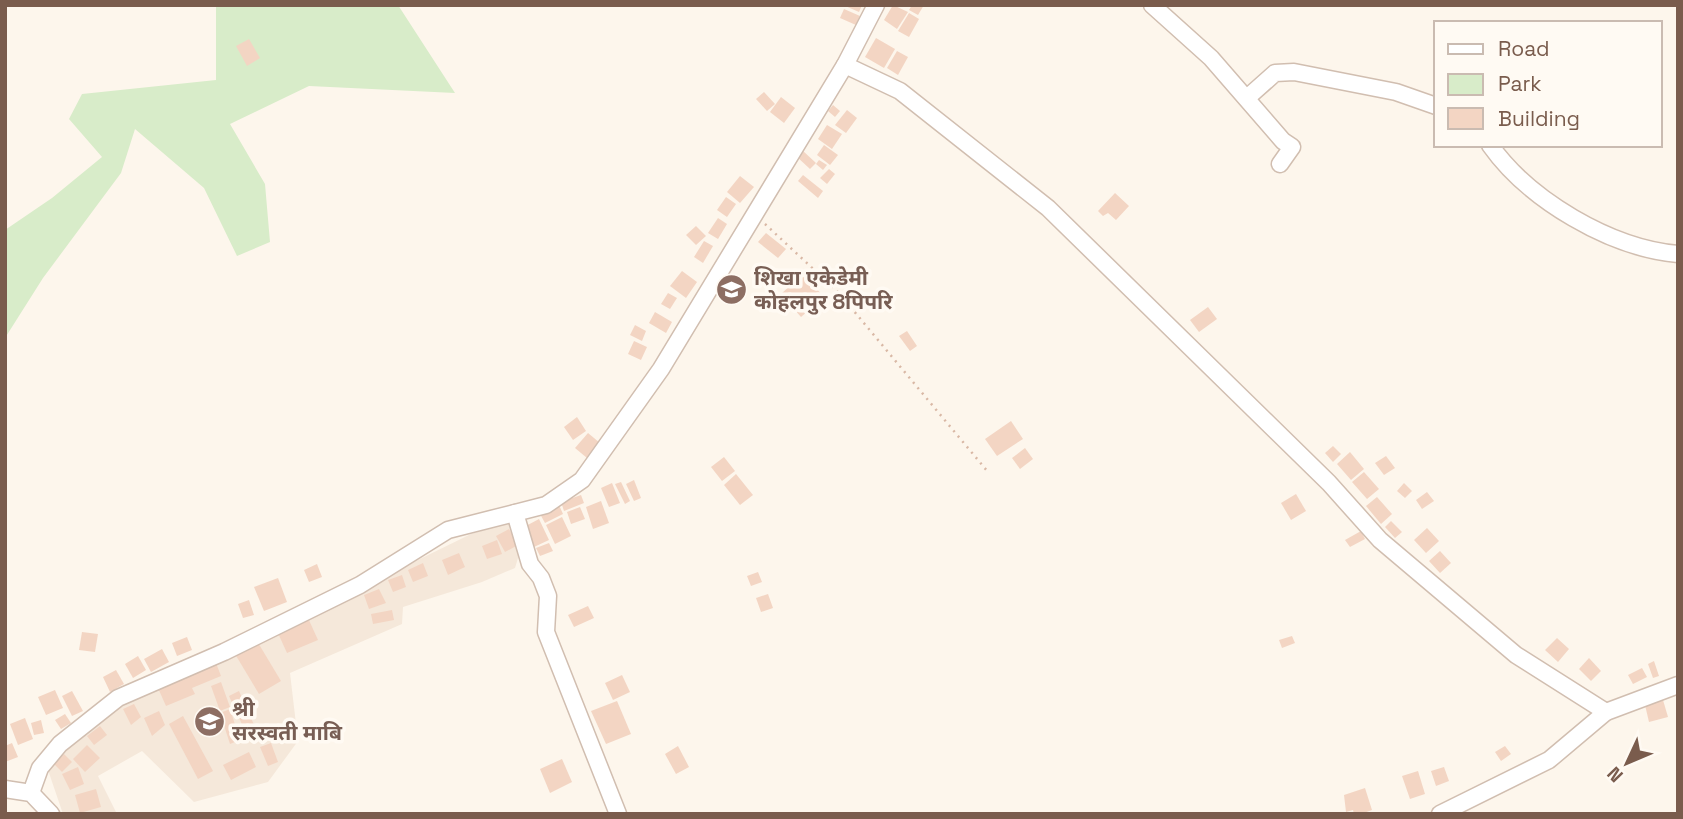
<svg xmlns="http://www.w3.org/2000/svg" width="1683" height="819" viewBox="0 0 1683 819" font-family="'Space Grotesk','Noto Sans Devanagari',sans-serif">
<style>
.residential{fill:#f5e8da}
.green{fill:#d8ecc9}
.building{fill:#f3d5c3}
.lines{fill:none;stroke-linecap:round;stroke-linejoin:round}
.minor-casing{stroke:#d1beb0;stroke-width:19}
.path{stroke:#d9b8a5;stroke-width:2.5;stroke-dasharray:2 5;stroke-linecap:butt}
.minor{stroke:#fff;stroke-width:16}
.labels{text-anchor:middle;stroke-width:7;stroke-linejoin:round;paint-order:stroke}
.education-label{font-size:21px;font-weight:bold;fill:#785e54;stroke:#fffaf3;text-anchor:start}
</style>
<rect width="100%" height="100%" fill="#fdf6ec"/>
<!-- residential -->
<path class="residential" d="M508 523 512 524 521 548 515 568 482 582 403 607 402 624 290 673 298 741 268 782 194 802 142 751 98 776 117 814H63L48 770 52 759 87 730 132 700 471 534Z"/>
<!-- green -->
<path class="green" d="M216 5H398L455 93 309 86 230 124 265 184 270 242 237 256 204 188 135 129 121 173 43 278 5 338V230L52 198 102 157 69 119 82 94 216 80Z"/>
<!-- building -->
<g class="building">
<path d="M843 5H862L859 12Z"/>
<path d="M893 5 908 12 897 29 884 20Z"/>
<path d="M912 5H924L918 15 909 10Z"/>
<path d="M844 9 860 16 856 25 840 18Z"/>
<path d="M909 13 919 19 909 37 898 31Z"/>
<path d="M876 38 895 49 884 68 865 57Z"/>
<path d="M249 39 260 58 247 66 236 46Z"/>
<path d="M897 51 908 57 898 75 887 68Z"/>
<path d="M764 92 775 104 767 111 756 99Z"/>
<path d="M781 97 795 108 784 123 770 112Z"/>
<path d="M833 105 840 111 835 117 828 111Z"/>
<path d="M847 110 857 118 846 133 835 125Z"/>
<path d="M827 125 842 134 832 149 818 139Z"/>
<path d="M824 145 838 155 830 165 817 155Z"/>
<path d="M802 150 816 163 810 169 796 156Z"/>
<path d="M819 160 827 165 823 170 816 164Z"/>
<path d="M829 169 835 174 827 184 820 178Z"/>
<path d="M803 175 823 191 818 198 798 181Z"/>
<path d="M740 176 754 187 740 203 727 192Z"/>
<path d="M1115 193 1129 206 1116 220 1108 213 1103 216 1098 211Z"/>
<path d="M726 197 736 204 727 217 717 210Z"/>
<path d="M718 218 727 224 718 239 708 233Z"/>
<path d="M696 226 706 236 696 245 686 235Z"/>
<path d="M766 233 786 249 778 258 758 242Z"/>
<path d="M704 241 713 246 703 263 694 257Z"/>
<path d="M682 271 697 282 686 298 670 286Z"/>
<path d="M803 274 824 297 801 317 781 294Z"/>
<path d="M668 293 677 298 670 309 661 304Z"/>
<path d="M1208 307 1217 319 1199 332 1190 320Z"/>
<path d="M655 312 672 322 666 333 649 323Z"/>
<path d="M635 325 646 331 642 341 630 335Z"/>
<path d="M907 331 917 346 910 351 899 336Z"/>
<path d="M634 341 647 347 641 360 628 354Z"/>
<path d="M577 417 586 431 573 440 564 427Z"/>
<path d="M1011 421 1023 439 997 456 985 439Z"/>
<path d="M588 433 600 443 587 458 575 448Z"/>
<path d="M1333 446 1341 454 1333 462 1325 453Z"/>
<path d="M1025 448 1033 459 1020 469 1012 458Z"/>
<path d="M1350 452 1364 469 1351 480 1337 464Z"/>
<path d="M1386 456 1395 468 1384 475 1375 463Z"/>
<path d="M724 457 735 471 722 481 711 467Z"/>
<path d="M1364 472 1379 489 1367 499 1352 482Z"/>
<path d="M736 474 753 495 740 505 724 485Z"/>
<path d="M634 480 641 498 634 501 626 484Z"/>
<path d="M621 482 630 501 625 504 615 484Z"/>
<path d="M612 483 620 503 609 507 601 488Z"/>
<path d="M1404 483 1412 491 1405 498 1397 491Z"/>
<path d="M1427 492 1434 501 1422 509 1416 500Z"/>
<path d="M1296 494 1306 511 1291 520 1281 503Z"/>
<path d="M581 495 584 503 564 511 561 502Z"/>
<path d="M1377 497 1392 514 1381 524 1366 506Z"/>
<path d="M601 501 609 523 593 529 586 507Z"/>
<path d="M559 505 563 514 545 523 540 514Z"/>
<path d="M580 507 585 519 571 524 567 512Z"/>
<path d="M562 517 571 536 555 544 546 525Z"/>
<path d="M539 519 549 540 534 547 524 527Z"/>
<path d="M1391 521 1402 532 1395 538 1385 527Z"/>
<path d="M1427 528 1439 541 1426 553 1414 540Z"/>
<path d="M509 529 518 545 505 552 496 536Z"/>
<path d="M1361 531 1365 539 1350 547 1345 540Z"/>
<path d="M497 540 502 554 487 559 482 546Z"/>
<path d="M549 543 553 551 540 556 536 548Z"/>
<path d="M1440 551 1451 563 1440 573 1429 561Z"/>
<path d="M459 553 465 567 448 575 442 560Z"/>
<path d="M423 563 428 576 413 582 408 570Z"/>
<path d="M317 564 322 577 309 582 304 570Z"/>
<path d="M758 572 762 582 751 586 747 576Z"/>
<path d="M402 575 406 587 393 592 388 580Z"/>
<path d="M278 578 287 602 264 611 254 587Z"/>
<path d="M379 589 386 603 369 609 364 595Z"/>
<path d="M768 594 773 608 761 612 756 598Z"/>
<path d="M249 600 254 615 243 618 238 604Z"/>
<path d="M588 606 594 618 574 627 568 615Z"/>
<path d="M392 610 394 620 373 624 371 614Z"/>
<path d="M308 618 318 640 287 653 277 631Z"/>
<path d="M82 632 98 634 95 652 79 650Z"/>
<path d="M1292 636 1295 643 1282 648 1279 640Z"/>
<path d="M187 637 192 650 177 656 172 643Z"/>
<path d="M1557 638 1569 649 1558 662 1545 650Z"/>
<path d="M257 641 281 681 259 694 235 654Z"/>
<path d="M162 649 169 662 151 672 144 659Z"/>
<path d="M138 656 146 670 133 678 125 664Z"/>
<path d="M1589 658 1601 671 1591 681 1579 669Z"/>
<path d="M1654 661 1659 676 1653 678 1648 664Z"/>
<path d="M216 663 221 676 192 688 195 694 166 706 158 688Z"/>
<path d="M1642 668 1647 677 1633 684 1628 675Z"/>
<path d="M116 670 124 684 110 692 103 677Z"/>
<path d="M622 675 630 692 613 700 605 683Z"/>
<path d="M221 682 230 707 220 711 211 686Z"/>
<path d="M55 690 63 708 46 715 38 697Z"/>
<path d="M72 691 83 711 72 716 62 696Z"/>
<path d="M239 691 255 727 245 731 229 696Z"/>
<path d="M1663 700 1668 717 1649 722 1645 705Z"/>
<path d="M617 701 631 734 606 744 591 711Z"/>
<path d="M134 704 141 717 131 725 123 709Z"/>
<path d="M230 709 240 740 230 744 220 713Z"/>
<path d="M159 711 165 725 152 736 144 718Z"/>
<path d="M65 714 71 723 61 729 55 720Z"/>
<path d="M183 716 213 771 198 779 169 724Z"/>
<path d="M25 718 33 739 18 745 10 724Z"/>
<path d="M41 720 44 733 34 735 31 723Z"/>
<path d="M100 726 107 735 94 745 87 736Z"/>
<path d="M12 743 18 757 5 762V746Z"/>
<path d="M271 743 278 762 268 766 260 747Z"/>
<path d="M87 745 100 758 85 772 73 759Z"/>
<path d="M678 746 689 767 676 774 665 754Z"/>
<path d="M1505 746 1511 754 1501 761 1495 752Z"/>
<path d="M249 752 256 767 231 780 223 765Z"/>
<path d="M64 754 72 762 62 772 54 764Z"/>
<path d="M562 759 572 782 550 793 540 769Z"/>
<path d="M78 767 84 784 70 790 62 774Z"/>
<path d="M1444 767 1449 781 1436 786 1431 771Z"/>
<path d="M1418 771 1425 794 1410 799 1402 776Z"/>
<path d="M1365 788 1372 810 1361 814H1354L1353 810 1346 812 1344 795Z"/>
<path d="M96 789 101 807 80 813 75 795Z"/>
</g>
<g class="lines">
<defs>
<g id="minor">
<path d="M1152 5 1211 58 1283 141 1292 147 1280 164"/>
<path d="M845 65 900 91 1048 208 1329 483 1380 540 1516 655 1606 712"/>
<path d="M1248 97 1275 73 1294 72 1396 92 1436 106"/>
<path d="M1490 145C1529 200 1610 248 1678 254"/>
<path d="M515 513 530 564 541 578 548 596 546 632 618 814"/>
<path d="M5 789 31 793 51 814"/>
<path d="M31 793 40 768 60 744 118 698 224 652 360 585 448 530 546 505 582 480 661 369 845 65 876 5"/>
<path d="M1440 814 1549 760 1606 712 1678 685"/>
</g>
</defs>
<!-- minor casing -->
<use href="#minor" class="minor-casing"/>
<!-- path -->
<path class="path" d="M765 224 838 292 988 472"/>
<!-- minor -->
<use href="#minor" class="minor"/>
</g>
<!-- icons -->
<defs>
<symbol id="school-disc" viewBox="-11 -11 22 22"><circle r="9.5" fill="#8d6e63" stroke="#fffaf3"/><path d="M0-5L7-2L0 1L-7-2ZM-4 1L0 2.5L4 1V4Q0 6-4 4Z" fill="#fff"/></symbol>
</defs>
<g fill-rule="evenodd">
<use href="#school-disc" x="714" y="272" width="35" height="35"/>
<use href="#school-disc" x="192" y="704" width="35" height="35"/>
</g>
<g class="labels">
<!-- education labels -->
<g class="education-label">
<text x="754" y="285">शिखा एकेडेमी<tspan x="754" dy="24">कोहलपुर 8पिपरि</tspan></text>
<text x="232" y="716">श्री<tspan x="232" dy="24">सरस्वती माबि</tspan></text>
</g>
</g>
<!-- border -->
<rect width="1683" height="819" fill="none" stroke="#7a5c4d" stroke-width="14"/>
<!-- legend -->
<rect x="1434" y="21" width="228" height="126" fill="#fffaf3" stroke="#cabbb1" stroke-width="2"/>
<rect x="1448" y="44" width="35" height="10" fill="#ffffff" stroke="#cabbb1" stroke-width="2"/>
<text x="1498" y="56" font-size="21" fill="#7a5c4d">Road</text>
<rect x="1448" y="74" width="35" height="21" fill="#d8ecc9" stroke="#cabbb1" stroke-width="2"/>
<text x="1498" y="91" font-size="21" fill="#7a5c4d">Park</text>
<rect x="1448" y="108" width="35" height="21" fill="#f3d5c3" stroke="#cabbb1" stroke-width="2"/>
<text x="1498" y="126" font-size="21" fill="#7a5c4d">Building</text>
<!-- north arrow -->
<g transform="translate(1627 763) rotate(226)" stroke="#fffaf3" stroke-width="5" paint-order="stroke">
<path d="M0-5L12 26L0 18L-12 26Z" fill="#7a5c4d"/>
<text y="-10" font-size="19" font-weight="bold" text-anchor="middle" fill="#7a5c4d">N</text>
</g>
</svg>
